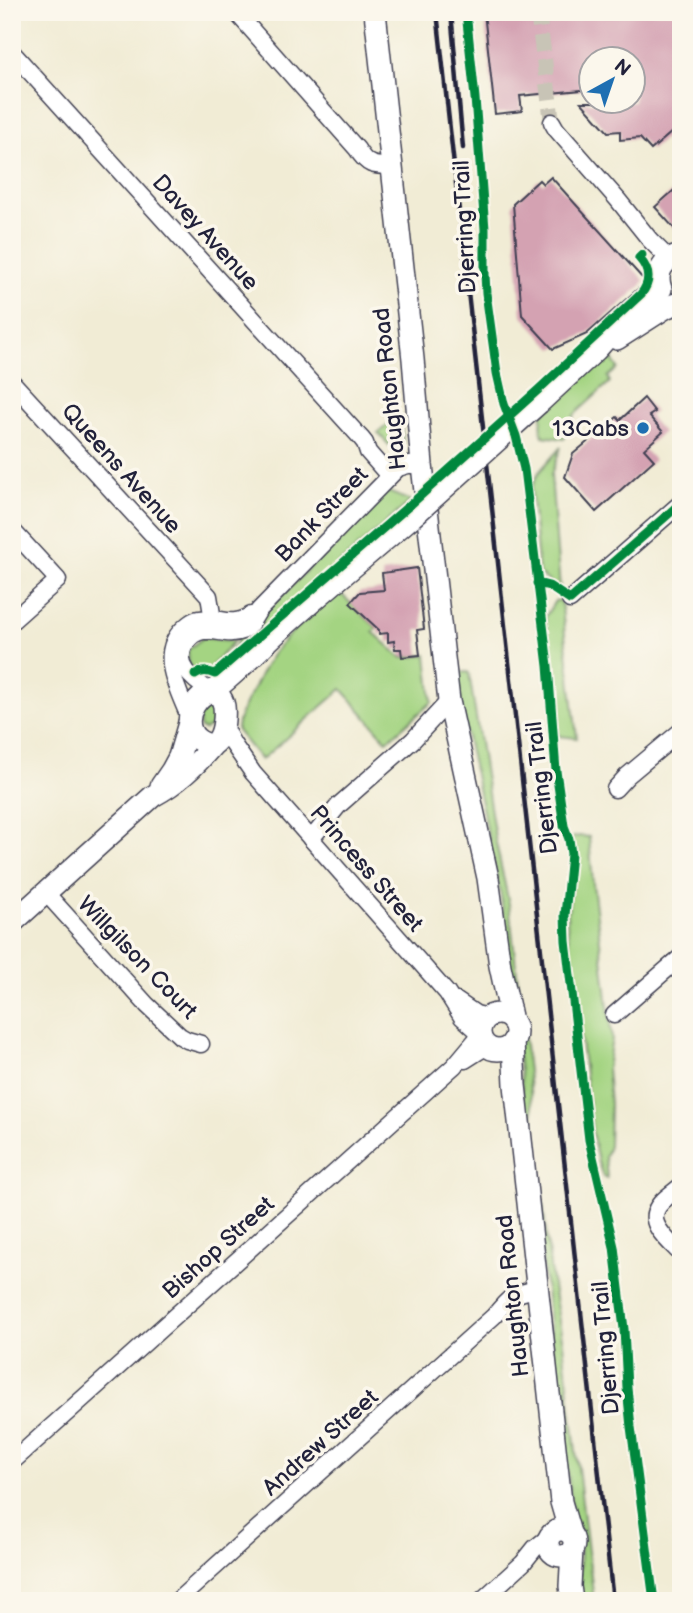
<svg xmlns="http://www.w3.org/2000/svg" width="693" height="1613" viewBox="0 0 693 1613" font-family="'Balsamiq Sans',sans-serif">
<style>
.green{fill:#a4d482;stroke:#637b5e;stroke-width:2}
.building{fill:#d4a2b2}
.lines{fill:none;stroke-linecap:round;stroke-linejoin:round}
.street-tunnel{stroke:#c8c4b6;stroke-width:16;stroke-dasharray:16 8;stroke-linecap:butt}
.street-casing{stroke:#414052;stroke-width:19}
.secondary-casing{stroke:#414052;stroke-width:24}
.street{stroke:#fff;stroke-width:16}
.secondary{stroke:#fff;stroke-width:21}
.rail{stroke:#22223b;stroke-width:4.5}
.secondary-bridge-casing{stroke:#414052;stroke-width:24;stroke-linecap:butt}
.secondary-bridge{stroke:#fff;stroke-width:21}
.cycleway-casing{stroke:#fbf7ec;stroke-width:13}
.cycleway{stroke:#00873e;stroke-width:9}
.poi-dot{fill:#1f6fb2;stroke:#fbf7ec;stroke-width:2.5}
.labels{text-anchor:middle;stroke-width:7;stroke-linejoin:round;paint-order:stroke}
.street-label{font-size:23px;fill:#22223b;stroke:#fbf7ec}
.poi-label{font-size:23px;fill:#22223b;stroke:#fbf7ec;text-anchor:end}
</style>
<rect width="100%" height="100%" fill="#fbf7ec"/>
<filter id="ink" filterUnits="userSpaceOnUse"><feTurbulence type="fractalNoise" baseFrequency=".0143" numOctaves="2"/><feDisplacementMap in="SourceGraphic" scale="14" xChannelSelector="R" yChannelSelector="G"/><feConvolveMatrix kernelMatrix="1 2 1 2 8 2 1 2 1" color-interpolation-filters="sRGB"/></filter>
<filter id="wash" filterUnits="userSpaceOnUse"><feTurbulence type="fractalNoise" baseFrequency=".00686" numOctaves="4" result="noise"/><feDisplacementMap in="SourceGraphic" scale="28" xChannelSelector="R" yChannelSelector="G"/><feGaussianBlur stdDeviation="1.57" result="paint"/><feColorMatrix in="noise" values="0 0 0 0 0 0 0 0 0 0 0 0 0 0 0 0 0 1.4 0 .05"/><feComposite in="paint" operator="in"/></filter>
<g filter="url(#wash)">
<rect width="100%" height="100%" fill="#f1ecd5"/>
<!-- green -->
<g class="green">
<path d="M618 346 612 359 618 368 608 377 610 382 574 415 564 439 543 436 541 430 542 414 605 354Z"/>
<path d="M400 414 403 443 390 446 378 433Z"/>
<path d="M561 447 551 475 560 589 539 574 531 488 539 472Z"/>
<path d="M386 491 411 501 216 670 215 669 237 644 238 639Z"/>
<path d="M339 592 377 628 373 632 402 658 427 655 432 702 387 741 342 689 261 760 237 731C237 718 244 706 250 695 256 684 261 672 268 661 285 634 315 613 339 592Z"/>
<path d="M561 600 577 738 559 736 554 726 552 673 545 617 555 601Z"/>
<path d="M202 638 234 641 209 669H199L194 672 189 665 188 650Z"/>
<path d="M467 672 469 673 495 838 509 904 551 1275 563 1344 594 1601H579L580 1529 573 1517 517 1047 521 1033 512 984 501 896 463 719 457 673Z"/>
<path d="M206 705H212L214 712 211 726 204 730 200 727 199 716Z"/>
<path d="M580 836 589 837 593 884 612 1039 607 1068 610 1104 609 1146 605 1157 607 1178 603 1177 598 1162 592 1131 569 943 567 921 573 867 571 839 574 837Z"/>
</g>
<g id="blocks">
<!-- building -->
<g class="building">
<path d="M484 12H681V142L672 132 651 150 640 138 620 140V131L608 132 581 102H634V60H592V89L520 96 522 111 495 114Z"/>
<path d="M551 177 644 280 641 286 587 334 553 349 522 315 513 204 539 180 543 184Z"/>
<path d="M681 184V236L655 207Z"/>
<path d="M644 398 655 412 649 416 663 432 644 449 654 460 596 512 565 477 573 454 617 417 620 420Z"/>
<path d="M417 568 424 629 417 630 420 655 402 657 401 649H395L394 641 388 642V633L379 634V630L350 603 360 592 384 590 382 573Z"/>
</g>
</g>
</g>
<g filter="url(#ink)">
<use href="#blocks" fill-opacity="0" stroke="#414052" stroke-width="2"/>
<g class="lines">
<!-- street-tunnel -->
<path class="street-tunnel" d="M538 12 552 122"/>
<defs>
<g id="street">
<path d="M236 12 357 149C367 166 373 166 392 166"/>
<path d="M12 52 361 438 365 443 368 452 389 476"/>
<path d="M552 122 556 129 618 200 650 240 669 259"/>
<path d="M12 382 209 596 212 614 207 631"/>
<path d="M12 530 58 580 12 621"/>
<path d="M570 600 681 503"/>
<path d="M210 691C194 681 172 664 186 643 190 637 196 632 203 631 217 629 228 637 242 631 250 627 254 618 259 610L398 468 408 465H422"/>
<path d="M189 717C179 691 158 656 181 631 186 626 192 620 199 619 220 615 229 629 251 615"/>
<path d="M223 726 233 744 253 773 447 993 462 1017 480 1033"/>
<path d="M615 789 627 776 681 731"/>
<path d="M311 839 339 805 413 740 449 701"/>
<path d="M46 893 147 1005 180 1036 187 1040 201 1044"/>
<path d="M457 1001 476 1014 488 1017"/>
<path d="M614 1015 681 957"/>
<path d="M465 1060 487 1046"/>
<path d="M681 1186C673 1193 659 1201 656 1211 649 1226 672 1244 681 1254"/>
<path d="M12 1462 454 1066 480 1035"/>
<path d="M177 1601 494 1316C510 1296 512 1294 537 1289"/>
<path d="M481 1601 523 1563 535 1548 550 1536"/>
</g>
<g id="secondary">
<path d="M375 12 413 359 422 465 449 701 488 878 500 966 512 1021"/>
<path d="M661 289C655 272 663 259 681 255"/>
<path d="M617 339 667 307 679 303"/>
<path d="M539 403 596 350 620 323 648 297 654 291 659 276"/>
<path d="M213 691C237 673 258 650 281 629 323 591 368 555 412 517"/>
<path d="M161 786 172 770 179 757 189 723"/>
<path d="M12 923 153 796C177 783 194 767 212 746 216 741 215 745 219 738 224 730 225 715 224 706 222 697 218 693 210 691 183 705 181 740 212 745"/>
<circle cx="498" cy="1032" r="18"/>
<path d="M513 1041 515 1085 561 1502 570 1533"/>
<circle cx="561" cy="1543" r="13"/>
<path d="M572 1601 570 1586 572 1550"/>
</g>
</defs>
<!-- street casing -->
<use href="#street" class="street-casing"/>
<!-- secondary casing -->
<use href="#secondary" class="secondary-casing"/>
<!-- street -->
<use href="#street" class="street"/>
<!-- secondary -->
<use href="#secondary" class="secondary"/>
<!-- rail -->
<g class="rail">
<path d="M437 12 613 1601"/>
<path d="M451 12 463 148"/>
</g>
<defs>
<path id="secondary-bridge" d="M412 517 539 403"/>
</defs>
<!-- secondary-bridge casing -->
<use href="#secondary-bridge" class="secondary-bridge-casing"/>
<!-- secondary-bridge -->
<use href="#secondary-bridge" class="secondary-bridge"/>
<defs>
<g id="cycleway">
<path d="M466 12 475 98 485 229V274L486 293 497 373 504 404 516 436 524 469 548 666 556 771 564 826 569 839 571 854 565 915 566 941 589 1140 614 1247 624 1329 627 1388 631 1427 654 1601"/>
<path d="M537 583 549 586 570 600 681 503"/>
<path d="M195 675C202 670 208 671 215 674L411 504 538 390 641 294C651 282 650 270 639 258L642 255"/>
</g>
</defs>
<!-- cycleway casing -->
<use href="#cycleway" class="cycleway-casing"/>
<!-- cycleway -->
<use href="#cycleway" class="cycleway"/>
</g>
</g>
<!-- markers -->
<circle class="poi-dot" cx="643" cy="428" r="7"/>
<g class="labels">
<!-- street labels -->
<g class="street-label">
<text transform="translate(464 227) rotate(-93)" y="8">Djerring Trail</text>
<text transform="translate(206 232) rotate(48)" y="8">Davey Avenue</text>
<text transform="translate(389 389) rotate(-96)" y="8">Haughton Road</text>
<text transform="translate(122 468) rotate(48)" y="8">Queens Avenue</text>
<text transform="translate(321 514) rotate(-46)" y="8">Bank Street</text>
<text transform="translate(541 788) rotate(-97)" y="8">Djerring Trail</text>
<text transform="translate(367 868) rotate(49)" y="8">Princess Street</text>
<text transform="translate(138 957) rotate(46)" y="8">Willgilson Court</text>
<text transform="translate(218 1247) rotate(-42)" y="8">Bishop Street</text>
<text transform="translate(512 1296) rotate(-96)" y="8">Haughton Road</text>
<text transform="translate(605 1348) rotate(-95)" y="8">Djerring Trail</text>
<text transform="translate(320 1442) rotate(-42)" y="8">Andrew Street</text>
</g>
<!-- poi labels -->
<g class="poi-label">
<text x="629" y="436">13Cabs</text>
</g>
</g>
<!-- margin -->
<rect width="693" height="1613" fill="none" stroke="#fbf7ec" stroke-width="42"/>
<!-- north arrow -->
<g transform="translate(612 80) rotate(40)"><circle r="33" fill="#fbf7ec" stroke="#a4a2a5" stroke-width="2"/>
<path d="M0-5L12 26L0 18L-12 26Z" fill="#1f6fb2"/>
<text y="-10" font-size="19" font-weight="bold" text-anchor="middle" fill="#22223b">N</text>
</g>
</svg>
